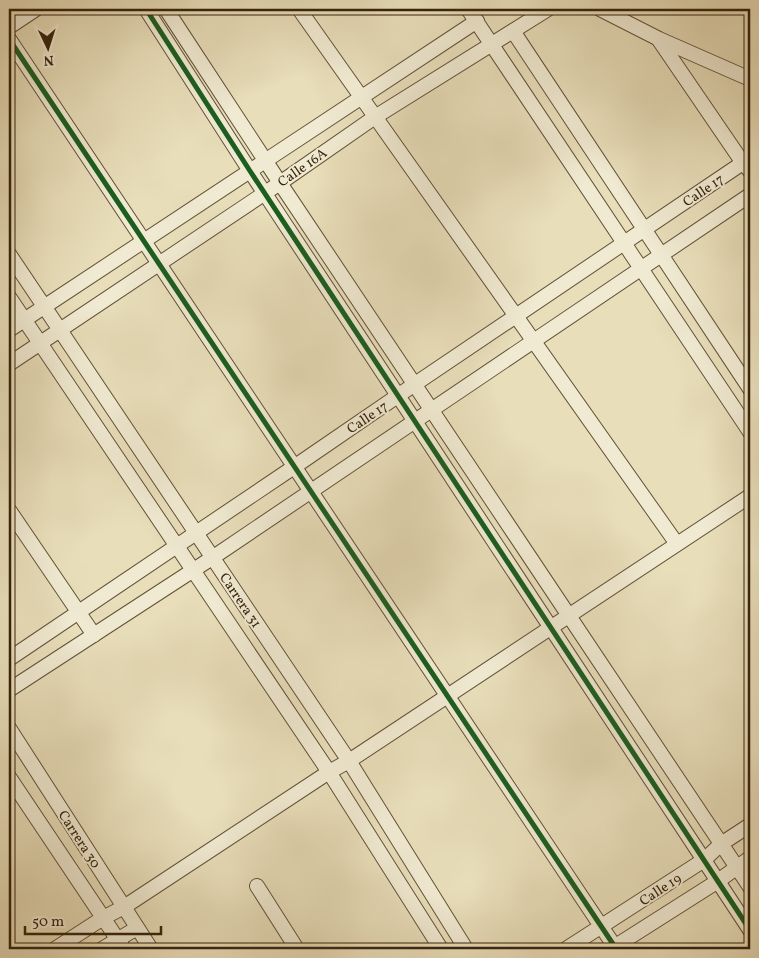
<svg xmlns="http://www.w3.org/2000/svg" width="759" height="958" viewBox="0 0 759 958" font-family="Vollkorn,serif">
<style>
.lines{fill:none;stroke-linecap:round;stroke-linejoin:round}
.minor-casing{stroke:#625237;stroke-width:16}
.minor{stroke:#f0ead2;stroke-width:14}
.cycleway-casing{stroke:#f0ead2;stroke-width:8}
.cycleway{stroke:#1b5e20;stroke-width:5}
.labels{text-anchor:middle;stroke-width:4;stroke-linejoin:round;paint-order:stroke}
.street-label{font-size:14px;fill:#36230b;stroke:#f0ead2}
</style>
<rect width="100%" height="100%" fill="#e8deba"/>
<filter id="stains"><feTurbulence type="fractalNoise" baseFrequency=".004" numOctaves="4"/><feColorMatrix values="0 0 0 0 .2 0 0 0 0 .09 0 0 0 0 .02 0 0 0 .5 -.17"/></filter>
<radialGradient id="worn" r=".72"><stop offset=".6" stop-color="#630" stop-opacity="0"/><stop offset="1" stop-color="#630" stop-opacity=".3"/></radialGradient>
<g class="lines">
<defs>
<g id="minor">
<path d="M146 9 250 171 750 930"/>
<path d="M166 9 280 183 750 887"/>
<path d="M299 9 677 544"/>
<path d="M468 9 750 432"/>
<path d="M600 9 659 39 750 79"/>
<path d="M9 27 36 9"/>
<path d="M513 31 750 389"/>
<path d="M9 39 615 947"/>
<path d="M659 40 743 163 750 171"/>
<path d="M9 254 349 761 466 949"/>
<path d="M9 297 329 772 441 949"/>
<path d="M9 330 477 21"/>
<path d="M9 364 280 183 375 117 548 9"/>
<path d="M9 510 94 635"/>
<path d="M9 659 294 467 415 384 750 158"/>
<path d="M9 690 212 558 750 195"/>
<path d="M9 728 151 949"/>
<path d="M9 777 124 949"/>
<path d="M257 886 297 949"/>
<path d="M55 949 103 918 124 907 329 772 349 761 750 496"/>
<path d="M102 949 137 928"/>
<path d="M566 949 704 860 721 844 750 825"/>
<path d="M611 949 718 881 750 858"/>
</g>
</defs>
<!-- minor casing -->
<use href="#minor" class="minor-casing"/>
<!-- minor -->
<use href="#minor" class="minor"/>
<defs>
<g id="cycleway">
<path d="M146 9 250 171 750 930"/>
<path d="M9 39 615 947"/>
</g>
</defs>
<!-- cycleway casing -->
<use href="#cycleway" class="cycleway-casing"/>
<!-- cycleway -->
<use href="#cycleway" class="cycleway"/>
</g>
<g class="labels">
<!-- street labels -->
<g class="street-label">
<text transform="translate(302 167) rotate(-35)" y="5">Calle 16A</text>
<text transform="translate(703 190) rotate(-34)" y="5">Calle 17</text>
<text transform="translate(367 417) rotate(-34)" y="5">Calle 17</text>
<text transform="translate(241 600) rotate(56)" y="5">Carrera 31</text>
<text transform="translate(80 839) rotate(57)" y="5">Carrera 30</text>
<text transform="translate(660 889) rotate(-33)" y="5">Calle 19</text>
</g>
</g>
<!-- margin -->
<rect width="759" height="958" fill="none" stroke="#e8deba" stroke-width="30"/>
<rect x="10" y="10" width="739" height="938" fill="none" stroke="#36230b" stroke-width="2.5"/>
<rect x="15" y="15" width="729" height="928" fill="none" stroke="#36230b"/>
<!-- north arrow -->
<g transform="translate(48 48) rotate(176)" stroke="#f0ead2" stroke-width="4" paint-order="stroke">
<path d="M0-4L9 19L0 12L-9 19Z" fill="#36230b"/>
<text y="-8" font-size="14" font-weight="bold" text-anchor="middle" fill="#36230b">N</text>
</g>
<!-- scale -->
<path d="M25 926v8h136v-8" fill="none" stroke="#36230b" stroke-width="2.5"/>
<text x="32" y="926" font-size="15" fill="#36230b" stroke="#f0ead2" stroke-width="4" paint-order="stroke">50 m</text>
<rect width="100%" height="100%" filter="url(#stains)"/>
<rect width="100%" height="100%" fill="url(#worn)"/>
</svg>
